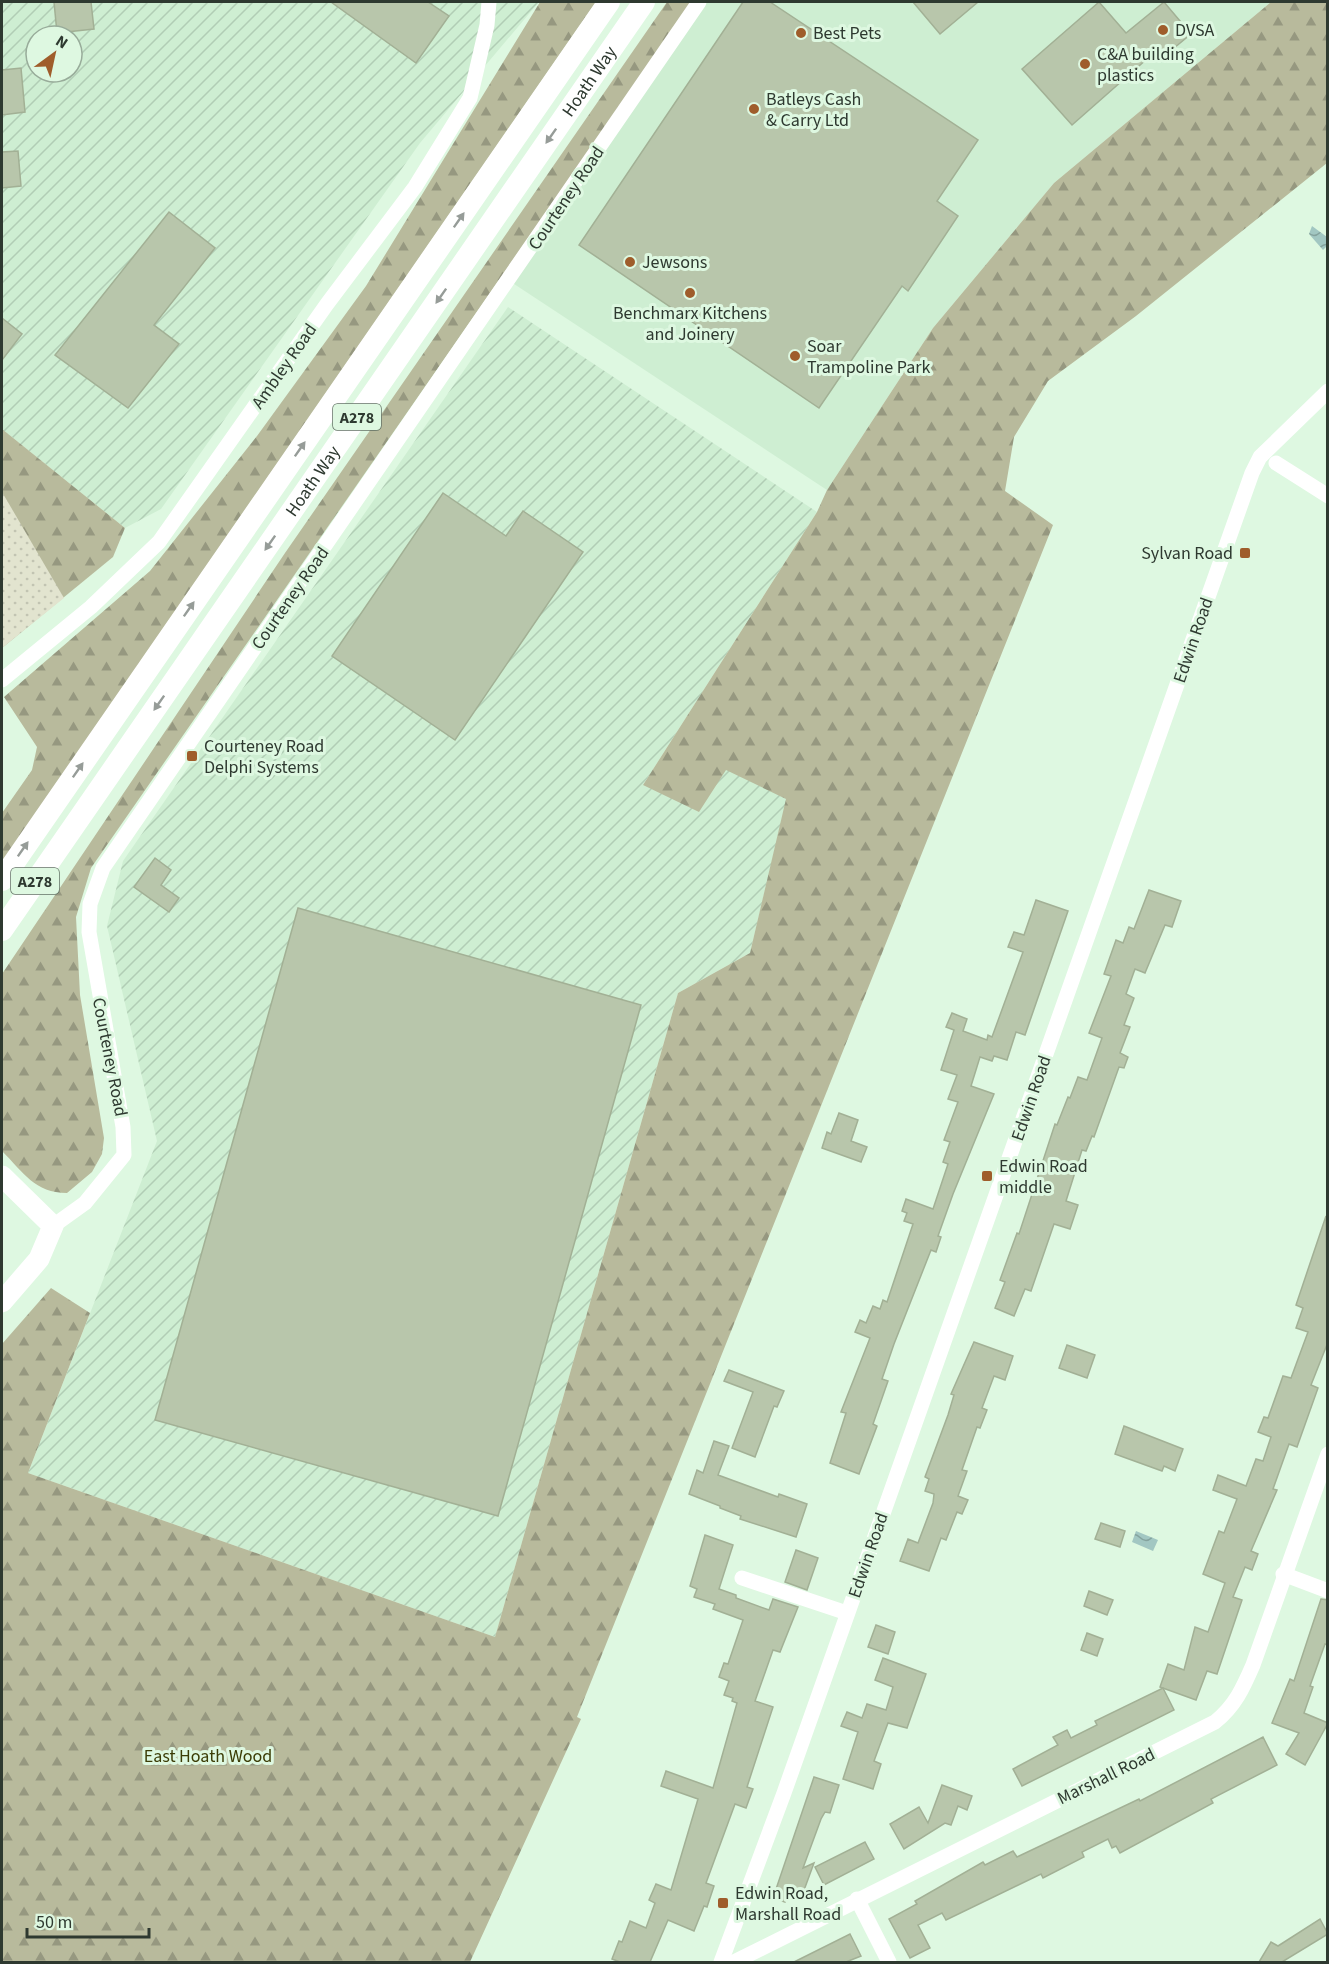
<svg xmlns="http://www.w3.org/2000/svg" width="1329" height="1964" viewBox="0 0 1329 1964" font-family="'Source Sans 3',sans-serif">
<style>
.built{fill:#ceeed2}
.industrial{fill:url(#industrial-furrows);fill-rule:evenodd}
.forest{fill:url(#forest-firs)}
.park{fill:url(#park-dots)}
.water{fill:url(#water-waves)}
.building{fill:#b8c6ab;stroke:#a2b095;stroke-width:1.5}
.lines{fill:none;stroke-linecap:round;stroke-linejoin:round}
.street{stroke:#fff;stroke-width:15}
.secondary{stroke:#fff;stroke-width:21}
.primary{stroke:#fff;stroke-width:22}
.oneway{fill:#969c98}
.poi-dot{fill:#9f5d2b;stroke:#def8e1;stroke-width:2}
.labels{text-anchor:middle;stroke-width:6;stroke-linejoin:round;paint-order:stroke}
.shield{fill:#def8e1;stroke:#637265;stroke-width:1.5}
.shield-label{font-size:16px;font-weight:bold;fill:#2e3930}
.poi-label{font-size:18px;fill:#2e3930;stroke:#def8e1;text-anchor:start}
.street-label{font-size:18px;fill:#2e3930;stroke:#def8e1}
.park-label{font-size:18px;fill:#3b3c06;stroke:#def8e1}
</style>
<defs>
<pattern id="industrial-furrows" width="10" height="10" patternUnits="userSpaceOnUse" patternTransform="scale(1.5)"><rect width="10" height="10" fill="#ceeed2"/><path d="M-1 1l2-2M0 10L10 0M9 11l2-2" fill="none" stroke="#b1cdb5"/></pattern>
<pattern id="forest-firs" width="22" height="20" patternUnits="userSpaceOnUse" patternTransform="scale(1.5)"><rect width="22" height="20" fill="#b8ba9c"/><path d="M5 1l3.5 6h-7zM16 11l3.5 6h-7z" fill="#969880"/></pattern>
<pattern id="park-dots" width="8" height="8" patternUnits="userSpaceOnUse" patternTransform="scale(1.5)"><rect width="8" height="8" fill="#e2e4cf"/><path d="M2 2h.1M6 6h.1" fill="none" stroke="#c2c4b2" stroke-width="1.8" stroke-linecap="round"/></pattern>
<pattern id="water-waves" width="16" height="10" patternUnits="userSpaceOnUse" patternTransform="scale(1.5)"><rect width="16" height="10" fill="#a2c7c2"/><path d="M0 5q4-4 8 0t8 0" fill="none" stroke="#84a39e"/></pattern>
</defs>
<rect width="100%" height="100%" fill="#def8e1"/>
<!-- built -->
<path class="built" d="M692 2H1271L1054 183 933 328 827 490 502 276Z"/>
<!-- industrial -->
<g class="industrial">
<path d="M2 2H539L420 143 161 509 125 528 2 429ZM36 36H72V72H36Z"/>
<path d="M508 307 817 512 643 785 726 769 787 798 750 953 678 993 495 1637 28 1473 157 1141 107 926 123 861Z"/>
</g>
<!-- forest -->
<g class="forest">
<path d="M540 2H596L2 862V813L32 770 37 747 4 697 150 571 257 436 366 286Z"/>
<path d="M667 2H692L91 868 76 917 80 995 104 1138 102 1154 92 1172 67 1193C35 1193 23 1172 2 1151V974L285 553Z"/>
<path d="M1271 2H1327V163L1136 316 1048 381 1014 437 1005 491 1053 525 577 1717 581 1719 470 1962H2V1344L51 1288 90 1313 28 1473 495 1637 678 993 750 953 786 799 726 770 699 812 643 785 817 512 827 490 933 328 1054 183Z"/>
<path d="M2 429 125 528 113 557 2 648Z"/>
</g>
<!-- park -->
<path class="park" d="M2 492 64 598 2 648Z"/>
<!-- water -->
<g class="water">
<path d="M1312 226 1327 237V246L1323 250 1309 234Z"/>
<path d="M1136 1531 1158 1540 1153 1551 1132 1542Z"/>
</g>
<!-- building -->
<g class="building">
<path d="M54 2H91L94 29 57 33Z"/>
<path d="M331 2H428L449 16 416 63Z"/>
<path d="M743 2H770L978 140 937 201 958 216 908 291 902 286 819 408 579 245Z"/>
<path d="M913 2H978L940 34Z"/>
<path d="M1099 2 1126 33 1164 2 1191 34 1162 58 1156 51 1072 125 1022 69Z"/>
<path d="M21 68 25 112 2 115V70Z"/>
<path d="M18 151 21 186 2 188V152Z"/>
<path d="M169 212 215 248 154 325 179 344 128 408 55 355Z"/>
<path d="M2 318 22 334 2 360Z"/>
<path d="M443 493 506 536 523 511 583 552 455 740 332 656Z"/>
<path d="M155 858 171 870 161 885 179 898 169 912 134 887Z"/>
<path d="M1149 890 1181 901 1172 927 1165 925 1145 973 1135 969 1126 994 1134 998 1124 1025 1130 1027 1120 1053 1128 1057 1124 1068 1119 1067 1094 1137 1092 1136 1086 1151 1082 1150 1066 1201 1078 1205 1070 1229 1054 1224 1031 1291 1025 1289 1014 1316 995 1308 1005 1282 1000 1280 1017 1233 1019 1234 1055 1124 1057 1125 1068 1097 1070 1098 1078 1077 1087 1080 1102 1038 1089 1033 1111 976 1104 974 1116 940 1123 943 1129 927 1134 929Z"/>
<path d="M1036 900 1068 911 1025 1035 1016 1032 1007 1060 994 1056 992 1061 980 1057 971 1086 994 1094 953 1194 938 1236 941 1237 936 1252 931 1250 894 1344 882 1379 888 1381 873 1424 877 1426 859 1474 830 1463 846 1413 841 1412 870 1338 855 1332 860 1320 866 1323 873 1306 880 1309 883 1300 887 1302 913 1224 904 1221 907 1213 902 1211 906 1199 933 1209 948 1164 943 1162 950 1142 944 1140 958 1102 948 1099 957 1075 941 1070 954 1030 946 1027 952 1013 967 1019 963 1031 987 1040 988 1035 992 1037 1023 952 1008 947 1014 932 1024 935Z"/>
<path d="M298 908 641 1005 498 1516 155 1420Z"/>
<path d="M839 1113 858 1120 851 1141 867 1147 861 1162 822 1148 827 1132 831 1134Z"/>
<path d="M1326 1216 1328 1342 1311 1385 1318 1388 1297 1447 1289 1444 1273 1489 1277 1490 1251 1551 1258 1554 1252 1570 1245 1567 1233 1597 1242 1600 1217 1674 1207 1671 1196 1700 1160 1687 1168 1664 1184 1670 1195 1627 1208 1632 1225 1583 1203 1574 1219 1531 1224 1533 1237 1499 1213 1490 1218 1475 1246 1486 1256 1459 1263 1461 1271 1437 1258 1432 1264 1417 1268 1418 1283 1376 1291 1378 1308 1332 1296 1328 1303 1308 1296 1305Z"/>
<path d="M974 1342 1013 1356 1005 1380 994 1376 982 1408 987 1410 980 1428 977 1427 962 1470 967 1471 958 1496 968 1500 962 1514 957 1512 946 1540 941 1538 929 1571 900 1561 908 1539 918 1543 933 1503 934 1494 925 1491 929 1479 925 1477 948 1415 954 1395 951 1394Z"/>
<path d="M1067 1345 1095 1355 1087 1378 1059 1368Z"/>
<path d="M729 1370 784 1391 777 1407 774 1406 755 1457 732 1448 753 1392 724 1381Z"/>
<path d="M1124 1426 1183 1449 1175 1471 1164 1466 1162 1471 1115 1454Z"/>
<path d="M714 1441 729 1446 718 1475 778 1497 779 1494 807 1504 796 1537 740 1519 741 1516 720 1508V1506L689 1494 697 1470 703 1473Z"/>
<path d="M1101 1523 1125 1531 1120 1547 1095 1539Z"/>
<path d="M705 1535 733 1545 719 1589 736 1595V1598L769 1610 773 1599 798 1607 780 1652 773 1650 755 1701 773 1707 747 1787 753 1789 746 1808 735 1804 706 1883 714 1886 707 1907 704 1906 694 1931 668 1920 650 1962H620L612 1959 619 1941 622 1942 630 1921 646 1928 655 1903 649 1900 656 1884 671 1890 698 1799 661 1786 666 1771 713 1788 737 1703 732 1701 733 1698 724 1695 729 1681 719 1677 724 1663 728 1664 743 1620 713 1609 715 1604 694 1597 697 1589 690 1586Z"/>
<path d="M796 1550 818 1558 807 1590 785 1582Z"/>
<path d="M1089 1591 1113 1600 1107 1615 1084 1606Z"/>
<path d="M1321 1599 1328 1600V1645L1325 1644 1310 1686 1313 1687 1304 1713 1328 1723 1305 1765 1286 1754 1299 1733 1272 1723 1290 1679 1294 1681Z"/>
<path d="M876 1625 895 1632 888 1654 868 1647Z"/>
<path d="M1087 1633 1103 1639 1097 1656 1081 1650Z"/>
<path d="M883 1658 926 1674 907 1728 888 1723 874 1761 881 1764 873 1789 843 1779 858 1732 841 1726 847 1712 862 1718 867 1704 886 1710 893 1687 875 1680Z"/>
<path d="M1163 1688 1174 1710 1022 1786 1013 1769 1058 1745 1053 1737 1067 1730 1071 1738 1097 1725 1095 1721Z"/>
<path d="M1263 1737 1277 1765 1211 1799 1213 1803 1120 1853 1116 1846 1112 1848 1108 1839 1082 1852 1084 1857 1043 1878 1041 1874 946 1920 942 1913 918 1925 930 1948 910 1958 889 1919 917 1904 915 1901 983 1862 985 1865 1013 1851 1017 1857 1139 1799 1140 1801Z"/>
<path d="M814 1777 839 1785 830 1813 825 1812 821 1819 803 1868 814 1863 803 1893 790 1887 785 1902 773 1898Z"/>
<path d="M942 1785 972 1796 967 1810 958 1806 951 1825 945 1823 904 1849 890 1824 919 1807 928 1823Z"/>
<path d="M865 1842 874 1859 824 1885 815 1867Z"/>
<path d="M1320 1919 1328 1934 1282 1962H1259L1271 1942 1278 1946Z"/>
<path d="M850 1934 861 1956 846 1962H794Z"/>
</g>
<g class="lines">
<!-- street -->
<g class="street">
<path d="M1276 463 1328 496"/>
<path d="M2 680 91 607 159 542 327 304 415 187 470 98 487 25 489 2"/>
<path d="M53 1226 85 1203 124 1155 123 1127 89 932 90 904 103 868 699 2"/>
<path d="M1283 1574 1328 1591"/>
<path d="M742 1578 847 1613"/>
<path d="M857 1899 889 1962"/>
<path d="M721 1962 784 1793 1252 473 1260 457 1328 391"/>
<path d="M734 1962 1215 1722C1235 1706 1243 1688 1253 1665L1328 1454"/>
</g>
<!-- secondary -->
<path class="secondary" d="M2 1176 53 1226 39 1259 2 1302"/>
<!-- primary -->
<g class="primary">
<path d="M2 880 609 2"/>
<path id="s1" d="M2 930 644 2"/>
</g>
</g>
<!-- one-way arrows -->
<defs><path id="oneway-solid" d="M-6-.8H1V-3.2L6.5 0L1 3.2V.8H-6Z" transform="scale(1.5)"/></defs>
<g class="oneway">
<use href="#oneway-solid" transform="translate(551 136) rotate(125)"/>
<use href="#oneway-solid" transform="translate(459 220) rotate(-55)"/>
<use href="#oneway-solid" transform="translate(441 296) rotate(125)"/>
<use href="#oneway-solid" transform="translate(300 449) rotate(-55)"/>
<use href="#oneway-solid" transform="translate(270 543) rotate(125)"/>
<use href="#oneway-solid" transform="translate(189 609) rotate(-55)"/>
<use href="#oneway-solid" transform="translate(159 703) rotate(125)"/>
<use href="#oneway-solid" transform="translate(78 770) rotate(-55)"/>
<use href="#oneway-solid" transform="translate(23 849) rotate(-55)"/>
</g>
<!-- markers -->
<g class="poi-dot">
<circle cx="1163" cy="30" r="6"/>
<circle cx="801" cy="33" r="6"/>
<circle cx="1085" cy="64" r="6"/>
<circle cx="754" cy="109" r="6"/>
<circle cx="630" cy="262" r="6"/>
<circle cx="690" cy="293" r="6"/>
<circle cx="795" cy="356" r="6"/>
<rect x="1239" y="547" width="12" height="12" rx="3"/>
<rect x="186" y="750" width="12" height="12" rx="3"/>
<rect x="981" y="1170" width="12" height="12" rx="3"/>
<rect x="717" y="1897" width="12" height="12" rx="3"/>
</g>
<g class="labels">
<!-- shield labels -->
<g class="shield">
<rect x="333" y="404" width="48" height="26" rx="4.5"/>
<rect x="11" y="868" width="48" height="26" rx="4.5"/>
</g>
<g class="shield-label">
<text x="357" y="423">A278</text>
<text x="35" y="887">A278</text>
</g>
<!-- poi labels -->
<g class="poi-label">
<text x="1175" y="36">DVSA</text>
<text x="813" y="39">Best Pets</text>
<text x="1097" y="60">C&amp;A building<tspan x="1097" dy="21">plastics</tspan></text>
<text x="766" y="105">Batleys Cash<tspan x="766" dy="21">&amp; Carry Ltd</tspan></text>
<text x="642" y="268">Jewsons</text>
<text x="690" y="319" text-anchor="middle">Benchmarx Kitchens<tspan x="690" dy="21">and Joinery</tspan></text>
<text x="807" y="352">Soar<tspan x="807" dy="21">Trampoline Park</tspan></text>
<text x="1233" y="559" text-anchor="end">Sylvan Road</text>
<text x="204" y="752">Courteney Road<tspan x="204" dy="21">Delphi Systems</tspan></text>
<text x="999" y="1172">Edwin Road<tspan x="999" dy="21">middle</tspan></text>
<text x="735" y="1899">Edwin Road,<tspan x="735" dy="21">Marshall Road</tspan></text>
</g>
<!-- street labels -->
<g class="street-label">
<text dy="6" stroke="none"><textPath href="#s1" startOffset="1032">Hoath Way</textPath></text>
<text transform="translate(566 198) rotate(-56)" y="6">Courteney Road</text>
<text transform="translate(284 366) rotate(-55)" y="6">Ambley Road</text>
<text dy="6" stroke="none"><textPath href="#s1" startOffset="546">Hoath Way</textPath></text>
<text transform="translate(290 598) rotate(-55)" y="6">Courteney Road</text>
<text transform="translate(1193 640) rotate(-71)" y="6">Edwin Road</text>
<text transform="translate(110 1057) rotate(79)" y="6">Courteney Road</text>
<text transform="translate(1031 1098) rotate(-71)" y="6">Edwin Road</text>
<text transform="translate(868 1555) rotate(-71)" y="6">Edwin Road</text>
<text transform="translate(1106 1776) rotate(-26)" y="6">Marshall Road</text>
</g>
<!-- park labels -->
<g class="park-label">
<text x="208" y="1762">East Hoath Wood</text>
</g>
</g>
<!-- border -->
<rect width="1329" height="1964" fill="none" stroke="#2e3930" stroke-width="6"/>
<!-- north arrow -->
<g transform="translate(54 54) rotate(33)"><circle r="28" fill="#def8e1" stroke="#98ac9a" stroke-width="1.5"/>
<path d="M0-4.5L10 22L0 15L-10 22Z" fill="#9f5d2b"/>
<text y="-9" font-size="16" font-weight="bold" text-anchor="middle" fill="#2e3930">N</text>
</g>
<!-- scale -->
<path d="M27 1928v9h122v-9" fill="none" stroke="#2e3930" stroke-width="3"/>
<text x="36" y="1928" font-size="18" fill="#2e3930" stroke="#def8e1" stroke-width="4.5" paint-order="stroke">50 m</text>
</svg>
